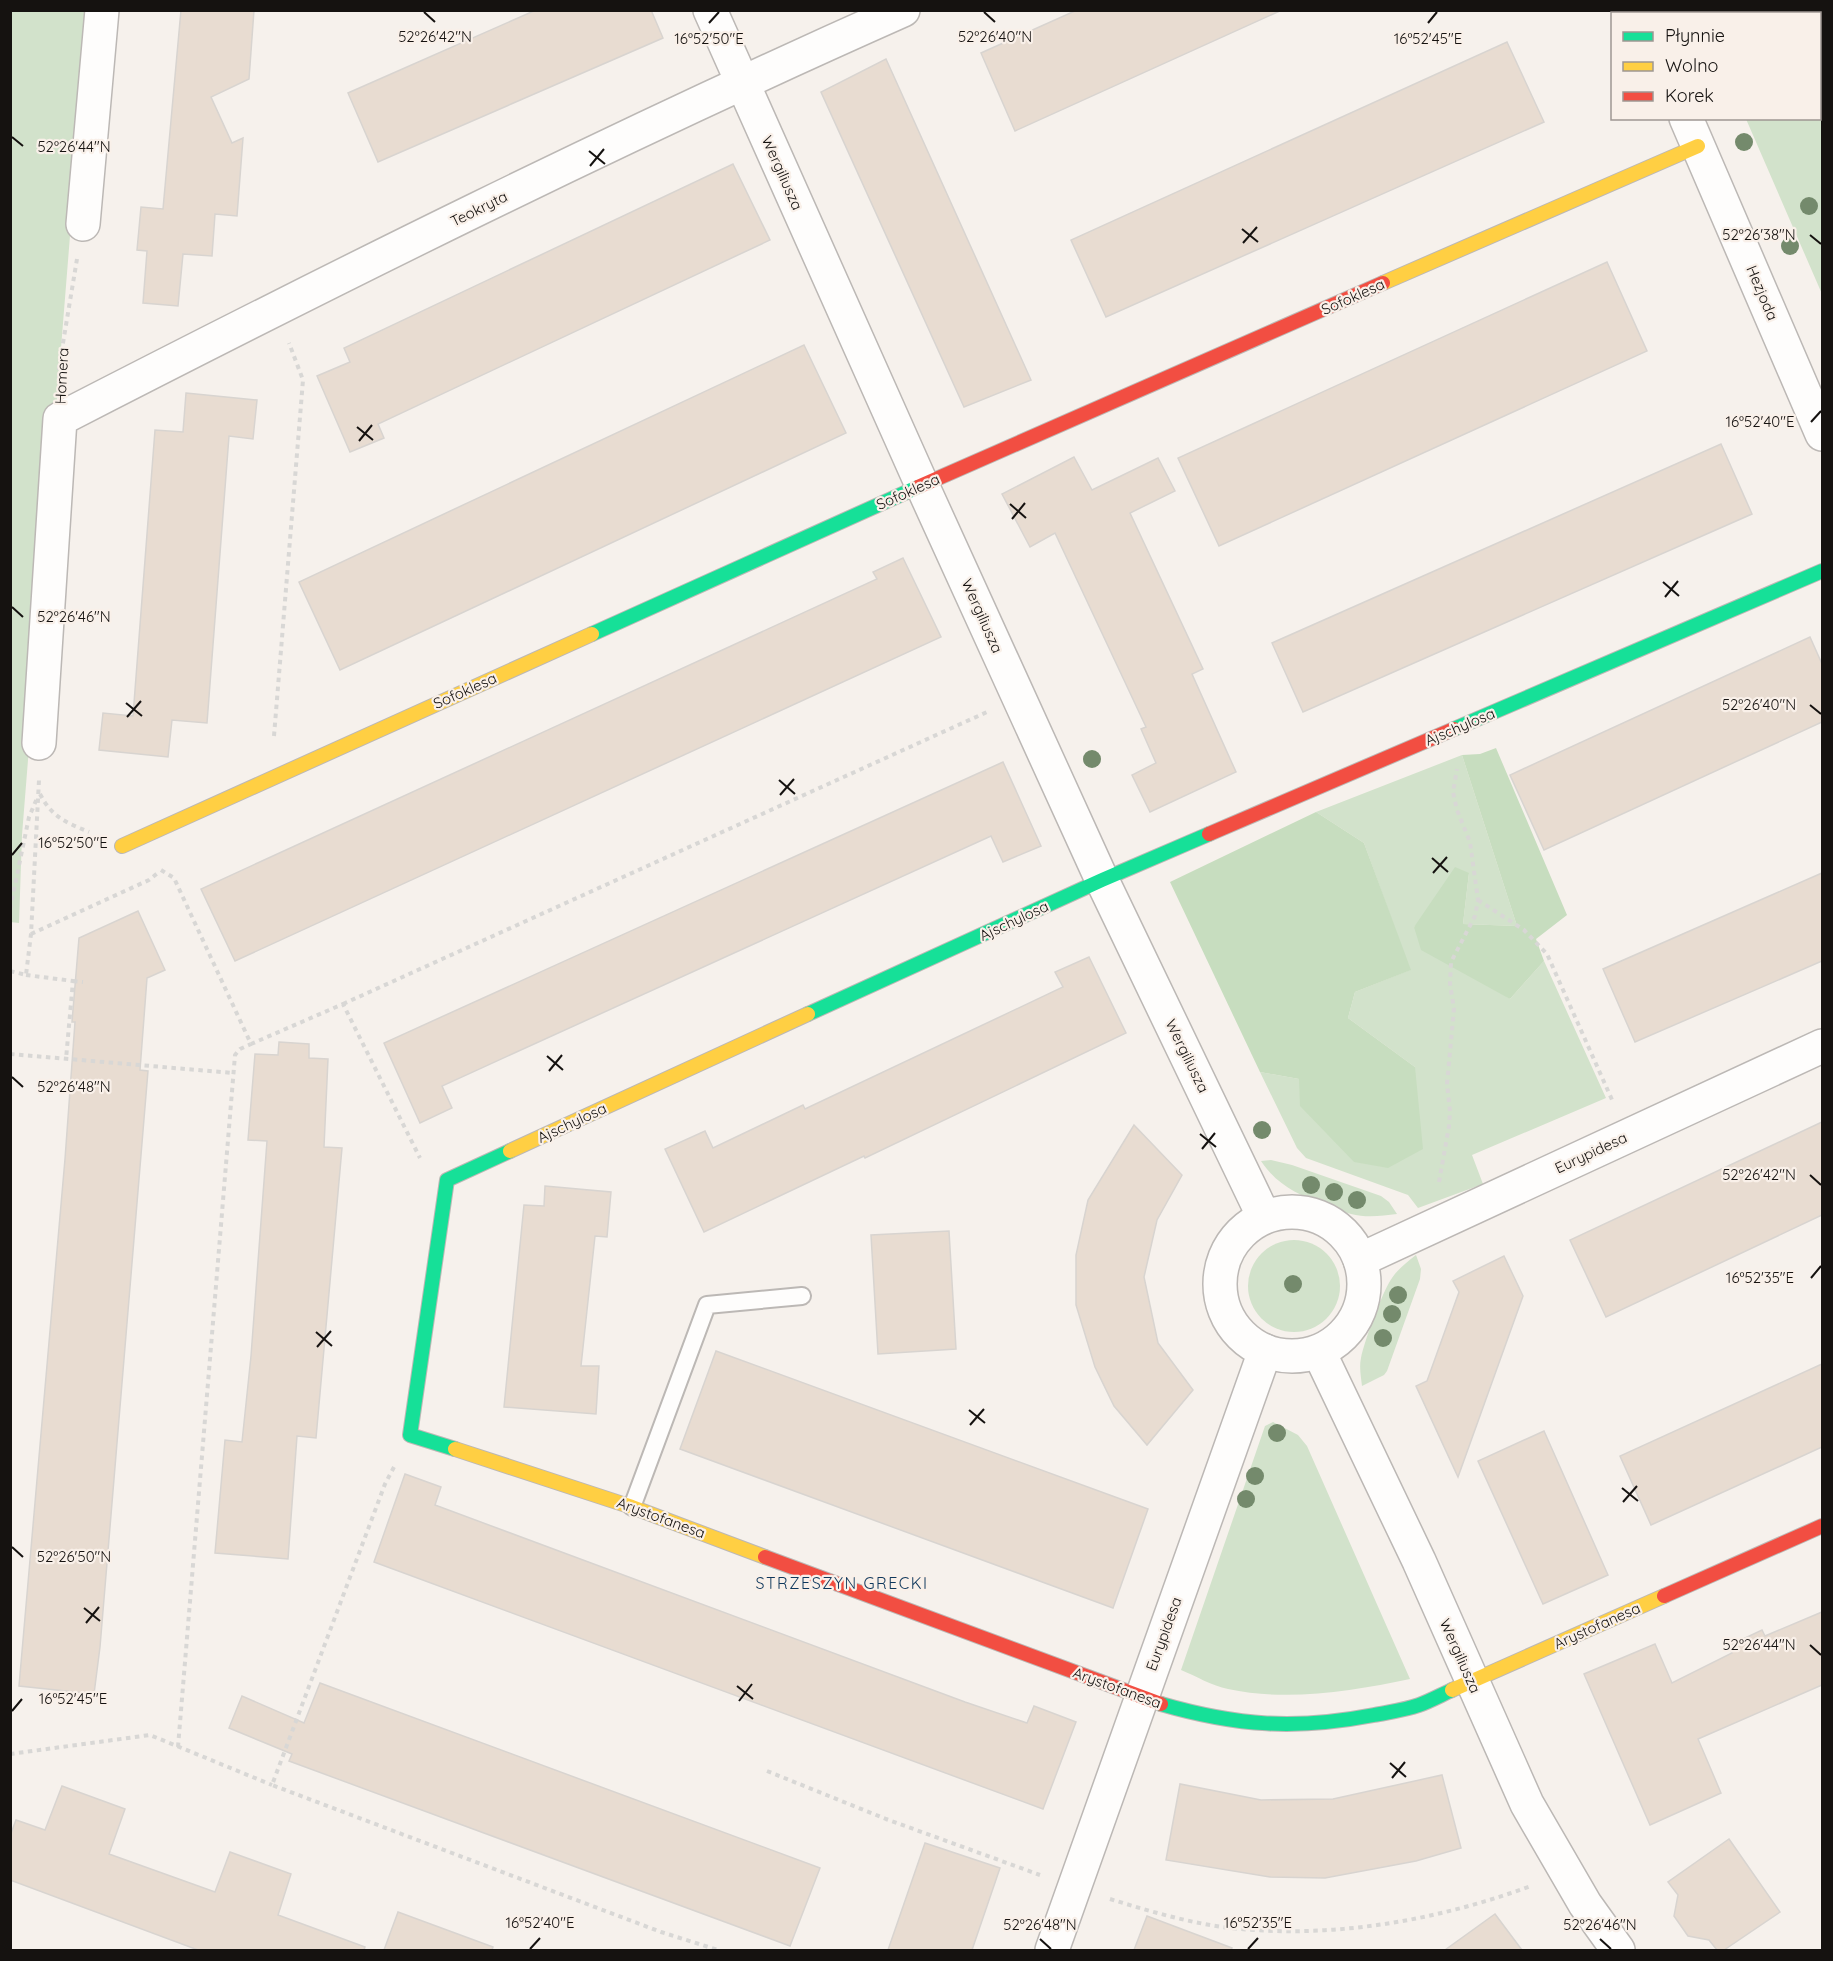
<svg xmlns="http://www.w3.org/2000/svg" width="1833" height="1961" viewBox="0 0 1833 1961" font-family="Quicksand,sans-serif">
<style>
.green{fill:#d2e2cb}
.forest{fill:#c7ddbf}
.building{fill:#e8dcd1;stroke:#d8d4d0;stroke-width:1.5}
.lines{fill:none;stroke-linecap:round;stroke-linejoin:round}
.lane-casing{stroke:#bcb8b5;stroke-width:20}
.street-casing{stroke:#bcb8b5;stroke-width:36}
.fast-casing{stroke:#bcb8b5;stroke-width:16}
.slow-casing{stroke:#bcb8b5;stroke-width:16}
.jam-casing{stroke:#bcb8b5;stroke-width:16}
.path{stroke:#d8d7d5;stroke-width:4;stroke-dasharray:4.5 4.5;stroke-linecap:butt}
.lane{stroke:#fefdfc;stroke-width:16}
.street{stroke:#fefdfc;stroke-width:33}
.fast{stroke:#16e098;stroke-width:14}
.slow{stroke:#ffcf43;stroke-width:14}
.jam{stroke:#f24e42;stroke-width:14}
.tree{fill:#748a6c}
.ticks{fill:none;stroke:#151210;stroke-width:2}
.labels{text-anchor:middle;stroke-width:4.5;stroke-linejoin:round;paint-order:stroke}
.street-label{font-size:15px;fill:#151210;stroke:#f9f0e9}
.neighbourhood-label{font-size:16px;letter-spacing:1.5px;fill:#0d375c;stroke:#f9f0e9}
.ticks-label{font-size:15px;text-anchor:middle;fill:#151210;stroke:#f9f0e9;stroke-width:4.5;stroke-linejoin:round;paint-order:stroke}
</style>
<rect width="100%" height="100%" fill="#f6f1ec"/>
<!-- green -->
<g class="green">
<path d="M10 11H88L22 835 19 923 10 922Z"/>
<path d="M1699 11H1822V294L1746 119 1820 118V14H1700Z"/>
<path d="M1462 755 1517 926 1463 924 1469 873 1414 927 1510 999 1544 961 1606 1098 1472 1155 1483 1184 1418 1208 1408 1195 1306 1158 1297 1148 1260 1072 1299 1079 1415 1067 1348 1018 1355 992 1410 970 1364 843 1316 812Z"/>
<path d="M1271 1160 1292 1165 1381 1196 1389 1202 1397 1214C1382 1216 1366 1218 1351 1214 1342 1212 1333 1207 1324 1204 1298 1195 1277 1185 1261 1161Z"/>
<circle cx="1294" cy="1286" r="46"/>
<path d="M1416 1255 1421 1269 1420 1279 1387 1371 1384 1375 1362 1386C1361 1377 1359 1367 1361 1358 1364 1342 1383 1290 1392 1278 1398 1269 1407 1262 1416 1255Z"/>
<path d="M1273 1422 1298 1435 1307 1446 1410 1679C1353 1691 1287 1702 1228 1689 1212 1686 1196 1676 1181 1670L1265 1426Z"/>
</g>
<!-- forest -->
<g class="forest">
<path d="M1496 748 1567 915 1536 939 1544 961 1510 999 1421 950 1414 927 1455 867 1469 873 1463 924 1517 926 1462 755 1480 754Z"/>
<path d="M1316 812 1364 843 1411 970 1355 992 1348 1018 1415 1067 1423 1149 1388 1168 1354 1162 1300 1106 1299 1079 1260 1072 1170 882Z"/>
</g>
<!-- building -->
<g class="building">
<path d="M181 10H254L249 79 211 97 232 143 243 138 237 216 215 214 212 256 183 254 178 306 143 303 147 251 137 250 141 207 163 209Z"/>
<path d="M536 10H651L663 38 378 162 348 93Z"/>
<path d="M1077 10H1282L1015 131 981 53Z"/>
<path d="M1507 42 1544 122 1106 317 1071 240Z"/>
<path d="M886 59 1031 380 964 407 821 92Z"/>
<path d="M733 164 770 240 378 424 384 438 350 452 317 376 350 362 344 348Z"/>
<path d="M1607 262 1647 351 1219 546 1178 458Z"/>
<path d="M804 345 846 433 340 670 299 582Z"/>
<path d="M186 393 257 400 253 439 229 436 207 723 172 720 168 757 99 750 103 713 133 716 155 430 183 432Z"/>
<path d="M1721 444 1752 514 1303 712 1272 643Z"/>
<path d="M1074 457 1092 490 1158 458 1175 491 1130 513 1203 669 1192 674 1236 772 1150 812 1132 775 1156 763 1141 729 1146 727 1055 533 1030 547 1002 494Z"/>
<path d="M903 558 941 637 235 961 201 889 877 579 873 572Z"/>
<path d="M1810 637 1822 664V722L1544 850 1510 775Z"/>
<path d="M1003 762 1041 846 1003 862 991 836 442 1086 452 1108 420 1123 384 1043Z"/>
<path d="M1822 873V961L1635 1042 1603 969Z"/>
<path d="M138 911 165 970 147 978 140 1070 148 1071 100 1647 94 1694 19 1686 65 1159 75 1022H72L79 938Z"/>
<path d="M1089 957 1126 1033 865 1158 864 1156 704 1232 665 1149 705 1131 713 1148 803 1105 805 1109 1063 987 1055 972Z"/>
<path d="M279 1042 309 1044V1058L328 1059 324 1147 342 1148 316 1438 297 1436 288 1559 215 1553 225 1440 242 1442 251 1356 267 1141 248 1140 255 1054 278 1055Z"/>
<path d="M1822 1122V1215L1606 1317 1570 1240Z"/>
<path d="M1134 1125 1182 1175 1157 1220 1144 1277 1158 1343 1193 1390 1147 1445 1114 1406 1095 1367 1076 1305V1255L1088 1200Z"/>
<path d="M545 1186 611 1192 607 1237 595 1236 581 1366H599L596 1414 504 1407 524 1205 544 1206Z"/>
<path d="M949 1231 956 1349 878 1354 871 1235Z"/>
<path d="M1504 1256 1523 1296 1458 1477 1416 1386 1427 1381 1459 1292 1453 1281Z"/>
<path d="M716 1351 1148 1509 1113 1608 680 1449Z"/>
<path d="M1822 1364V1447L1651 1525 1620 1456Z"/>
<path d="M1544 1431 1608 1575 1543 1604 1478 1461Z"/>
<path d="M405 1474 441 1487 435 1505 965 1702 1027 1723 1034 1706 1076 1722 1043 1809 374 1562Z"/>
<path d="M1822 1612V1685L1698 1739 1721 1793 1650 1825 1584 1674 1655 1644 1672 1683 1732 1653 1728 1646 1762 1630 1765 1636Z"/>
<path d="M320 1683 820 1868 790 1946 289 1761 292 1754 229 1728 242 1696 304 1723Z"/>
<path d="M1442 1775 1461 1848 1416 1861 1325 1878 1270 1877 1166 1860 1180 1784 1261 1800 1333 1799Z"/>
<path d="M62 1786 125 1809 109 1854 215 1892 230 1852 291 1874 278 1915 365 1947 364 1950H198L10 1880V1836L16 1820 45 1830Z"/>
<path d="M1729 1839 1780 1912 1724 1950H1717L1709 1940 1688 1936 1674 1916 1678 1895 1668 1882Z"/>
<path d="M925 1843 1000 1868 972 1950H888Z"/>
<path d="M398 1912 493 1947 492 1950H384Z"/>
<path d="M1495 1914 1522 1950H1445Z"/>
<path d="M1147 1916 1232 1948 1231 1950H1134Z"/>
</g>
<g class="lines">
<defs>
<path id="lane" d="M632 1507 707 1305 802 1296"/>
<g id="street">
<path d="M710 10 922 485 1102 880 1264 1217"/>
<path d="M1638 10 1639 14"/>
<path d="M1686 118 1822 434"/>
<path d="M83 224 102 10"/>
<path d="M39 743 60 419C338 276 617 137 903 10"/>
<circle cx="1292" cy="1284" r="72"/>
<path d="M1360 1260 1822 1046"/>
<path d="M1319 1352 1419 1561 1527 1804 1585 1904 1618 1950"/>
<path d="M1052 1950 1265 1351"/>
</g>
<g id="fast">
<path d="M592 634 918 487"/>
<path d="M1454 729 1822 571"/>
<path d="M808 1014 1102 880 1209 834"/>
<path d="M455 1449 410 1435 447 1180 510 1151"/>
<path d="M1161 1704C1237 1726 1296 1730 1374 1715 1389 1712 1405 1710 1419 1705 1430 1701 1441 1695 1452 1690"/>
</g>
<g id="slow">
<path d="M1383 283 1698 146"/>
<path d="M122 846 592 634"/>
<path d="M510 1151 808 1014"/>
<path d="M455 1449 632 1507 765 1557"/>
<path d="M1452 1690 1664 1596"/>
</g>
<g id="jam">
<path d="M918 487 1383 283"/>
<path d="M1209 834 1454 729"/>
<path d="M765 1557 1161 1704"/>
<path d="M1664 1596 1822 1526"/>
</g>
</defs>
<!-- lane casing -->
<use href="#lane" class="lane-casing"/>
<!-- street casing -->
<use href="#street" class="street-casing"/>
<!-- fast casing -->
<use href="#fast" class="fast-casing"/>
<!-- slow casing -->
<use href="#slow" class="slow-casing"/>
<!-- jam casing -->
<use href="#jam" class="jam-casing"/>
<!-- path -->
<g class="path">
<path d="M1810 10 1811 14"/>
<path d="M1820 28 1822 27"/>
<path d="M1820 33 1822 40"/>
<path d="M59 379V367L77 259"/>
<path d="M274 736 303 380 289 343"/>
<path d="M40 794C52 817 65 822 89 832"/>
<path d="M161 870 174 878 251 1044 343 1004 420 1158"/>
<path d="M1478 900 1524 930 1547 954 1613 1102"/>
<path d="M10 909 29 817 38 796"/>
<path d="M31 934 149 880 159 872"/>
<path d="M10 971 26 975 31 934 39 780"/>
<path d="M26 975 73 981 66 1059"/>
<path d="M73 981 83 982"/>
<path d="M343 1004 987 712"/>
<path d="M10 1054 233 1073"/>
<path d="M1439 1182 1449 1126 1450 1111 1447 1084 1454 1009 1450 984 1451 962 1475 916 1478 900 1470 842 1457 810 1453 792 1457 769"/>
<path d="M394 1467 385 1484 272 1785 661 1932 718 1950"/>
<path d="M178 1747 235 1055 240 1049 251 1044"/>
<path d="M10 1754 150 1735 272 1785"/>
<path d="M767 1771 886 1819 1040 1875"/>
<path d="M1110 1899C1149 1911 1189 1923 1230 1928 1332 1939 1435 1921 1531 1886"/>
</g>
<!-- lane -->
<use href="#lane" class="lane"/>
<!-- street -->
<use href="#street" class="street"/>
<!-- fast -->
<use href="#fast" class="fast"/>
<!-- slow -->
<use href="#slow" class="slow"/>
<!-- jam -->
<use href="#jam" class="jam"/>
</g>
<!-- trees -->
<g class="tree">
<circle cx="1744" cy="142" r="9"/>
<circle cx="1809" cy="206" r="9"/>
<circle cx="1790" cy="246" r="9"/>
<circle cx="1092" cy="759" r="9"/>
<circle cx="1262" cy="1130" r="9"/>
<circle cx="1311" cy="1185" r="9"/>
<circle cx="1334" cy="1192" r="9"/>
<circle cx="1357" cy="1200" r="9"/>
<circle cx="1293" cy="1284" r="9"/>
<circle cx="1398" cy="1295" r="9"/>
<circle cx="1392" cy="1314" r="9"/>
<circle cx="1383" cy="1338" r="9"/>
<circle cx="1277" cy="1433" r="9"/>
<circle cx="1255" cy="1476" r="9"/>
<circle cx="1246" cy="1499" r="9"/>
</g>
<!-- ticks -->
<path class="ticks" d="M424 12 435 22M984 12 995 22M709 23 719 12M1428 23 1437 12M12 137 23 146M589 151 605 164M590 166 604 149M1242 229 1258 242M1810 235 1821 244M1243 243 1257 227M1811 422 1821 411M357 427 373 440M359 441 372 425M1010 504 1026 518M1012 519 1025 503M1663 582 1679 596M1665 597 1678 581M12 607 23 617M126 703 142 716M1810 705 1821 714M127 717 141 701M779 780 795 794M780 795 794 779M12 855 22 843M1432 858 1448 872M1433 873 1447 857M547 1056 563 1070M549 1071 562 1055M12 1077 23 1087M1200 1134 1216 1147M1202 1149 1215 1133M1810 1175 1821 1185M1811 1278 1821 1266M316 1332 332 1346M317 1347 331 1331M969 1410 985 1423M970 1425 984 1409M1622 1488 1638 1501M1623 1502 1637 1486M12 1547 23 1557M84 1608 100 1621M86 1623 99 1607M1810 1645 1821 1655M737 1686 753 1699M739 1701 752 1684M12 1711 22 1699M1390 1763 1406 1777M1392 1778 1405 1762M1040 1939 1051 1949M1600 1939 1611 1949M530 1949 540 1938M1248 1949 1258 1938"/>
<g class="labels">
<!-- street labels -->
<g class="street-label">
<text transform="translate(782 173) rotate(66)" y="5">Wergiliusza</text>
<text transform="translate(479 209) rotate(-26)" y="5">Teokryta</text>
<text transform="translate(1762 293) rotate(67)" y="5">Hezjoda</text>
<text transform="translate(1353 297) rotate(-24)" y="5">Sofoklesa</text>
<text transform="translate(62 376) rotate(-87)" y="5">Homera</text>
<text transform="translate(908 492) rotate(-24)" y="5">Sofoklesa</text>
<text transform="translate(982 616) rotate(66)" y="5">Wergiliusza</text>
<text transform="translate(465 691) rotate(-24)" y="5">Sofoklesa</text>
<text transform="translate(1460 727) rotate(-23)" y="5">Ajschylosa</text>
<text transform="translate(1014 921) rotate(-25)" y="5">Ajschylosa</text>
<text transform="translate(1187 1056) rotate(64)" y="5">Wergiliusza</text>
<text transform="translate(572 1123) rotate(-25)" y="5">Ajschylosa</text>
<text transform="translate(1591 1153) rotate(-25)" y="5">Eurypidesa</text>
<text transform="translate(661 1518) rotate(20)" y="5">Arystofanesa</text>
<text transform="translate(1597 1626) rotate(-24)" y="5">Arystofanesa</text>
<text transform="translate(1164 1634) rotate(-70)" y="5">Eurypidesa</text>
<text transform="translate(1460 1656) rotate(66)" y="5">Wergiliusza</text>
<text transform="translate(1117 1688) rotate(20)" y="5">Arystofanesa</text>
</g>
<!-- neighbourhood labels -->
<g class="neighbourhood-label">
<text x="842" y="1589">STRZESZYN GRECKI</text>
</g>
</g>
<g class="ticks-label">
<text x="995" y="42">52°26'40"N</text>
<text x="435" y="42">52°26'42"N</text>
<text x="709" y="44">16°52'50"E</text>
<text x="1428" y="44">16°52'45"E</text>
<text x="74" y="152">52°26'44"N</text>
<text x="1759" y="240">52°26'38"N</text>
<text x="1760" y="427">16°52'40"E</text>
<text x="74" y="622">52°26'46"N</text>
<text x="1759" y="710">52°26'40"N</text>
<text x="73" y="848">16°52'50"E</text>
<text x="74" y="1092">52°26'48"N</text>
<text x="1759" y="1180">52°26'42"N</text>
<text x="1760" y="1283">16°52'35"E</text>
<text x="74" y="1562">52°26'50"N</text>
<text x="1759" y="1650">52°26'44"N</text>
<text x="73" y="1704">16°52'45"E</text>
<text x="540" y="1928">16°52'40"E</text>
<text x="1258" y="1928">16°52'35"E</text>
<text x="1040" y="1930">52°26'48"N</text>
<text x="1600" y="1930">52°26'46"N</text>
</g>
<!-- border -->
<rect width="1833" height="1961" fill="none" stroke="#151210" stroke-width="24"/>
<!-- legend -->
<rect x="1611" y="12" width="210" height="108" fill="#f9f0e9" stroke="#9e9792" stroke-width="1.5"/>
<rect x="1623" y="32" width="30" height="9" fill="#16e098" stroke="#9e9792" stroke-width="1.5"/>
<text x="1665" y="42" font-size="18" fill="#151210">Płynnie</text>
<rect x="1623" y="62" width="30" height="9" fill="#ffcf43" stroke="#9e9792" stroke-width="1.5"/>
<text x="1665" y="72" font-size="18" fill="#151210">Wolno</text>
<rect x="1623" y="92" width="30" height="9" fill="#f24e42" stroke="#9e9792" stroke-width="1.5"/>
<text x="1665" y="102" font-size="18" fill="#151210">Korek</text>
</svg>
